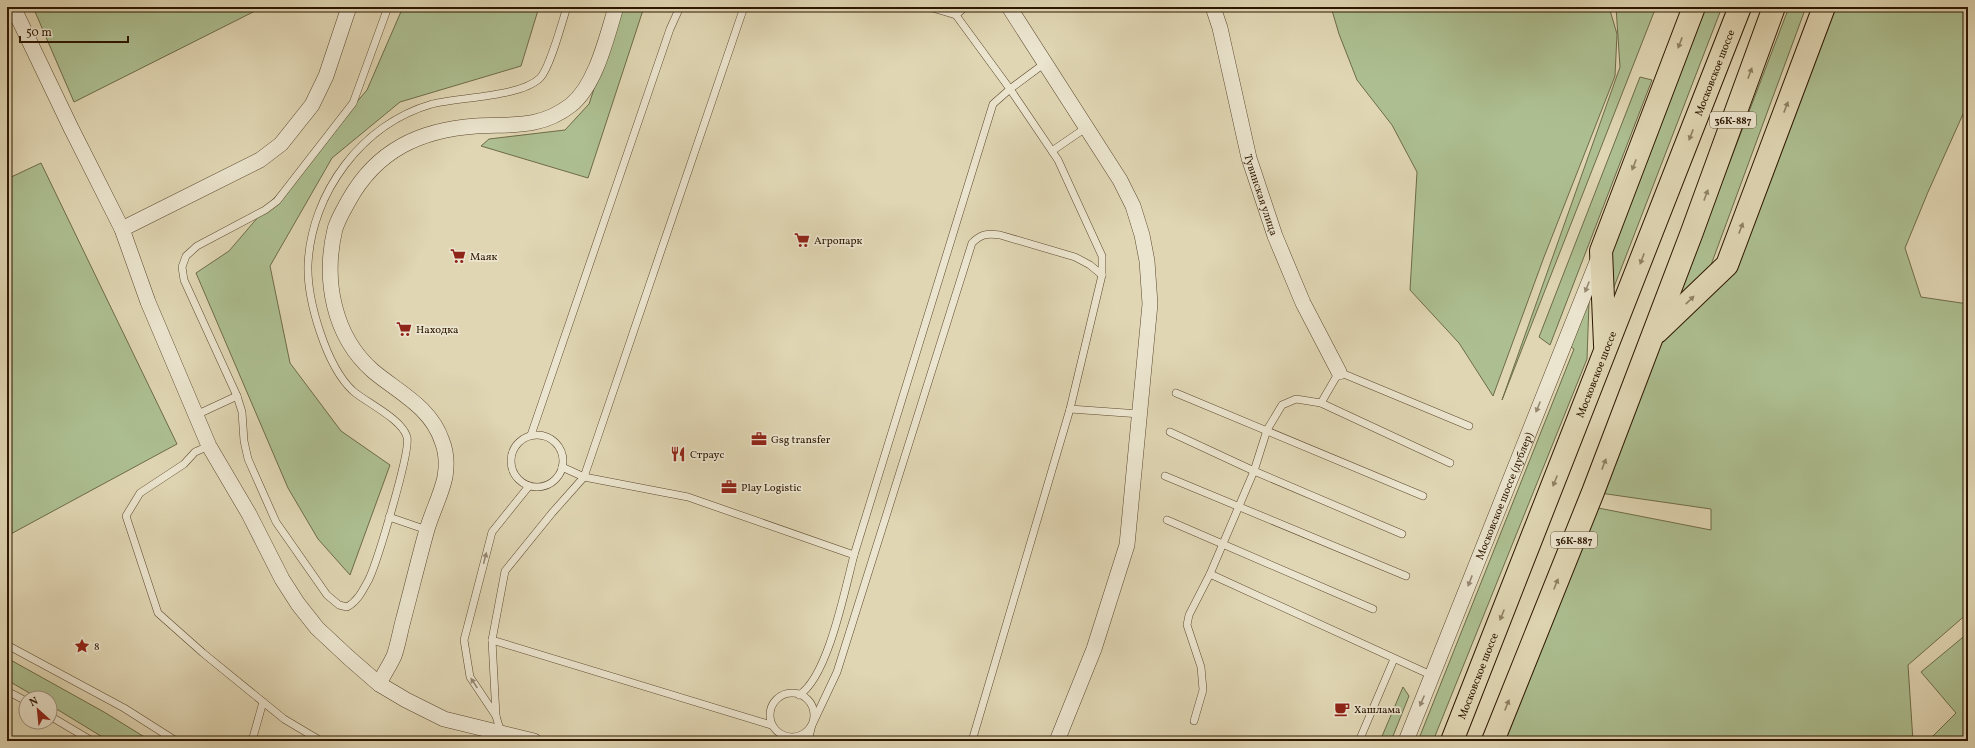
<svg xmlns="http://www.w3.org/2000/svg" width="1975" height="748" viewBox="0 0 1975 748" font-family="Vollkorn,serif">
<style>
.green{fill:#adbf91;stroke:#6d6b48}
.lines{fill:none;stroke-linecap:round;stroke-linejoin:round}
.lane-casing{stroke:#5a472d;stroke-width:8}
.street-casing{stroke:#5a472d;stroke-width:16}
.primary-casing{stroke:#2d1700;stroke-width:24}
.lane{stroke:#ebe4ce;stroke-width:7}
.street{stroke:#ebe4ce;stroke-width:15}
.primary{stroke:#e0d6b3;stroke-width:22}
.oneway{fill:#8f8062}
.oneway2{fill:#968871}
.labels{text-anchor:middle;stroke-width:3.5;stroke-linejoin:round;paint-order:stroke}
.shield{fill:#ebe4ce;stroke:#66543e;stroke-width:1}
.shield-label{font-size:10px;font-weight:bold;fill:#2d1700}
.street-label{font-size:11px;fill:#2d1700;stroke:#ebe4ce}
.poi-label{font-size:11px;fill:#2d1700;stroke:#ebe4ce;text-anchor:start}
</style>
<rect width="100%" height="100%" fill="#e0d6b3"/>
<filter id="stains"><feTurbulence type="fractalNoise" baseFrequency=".005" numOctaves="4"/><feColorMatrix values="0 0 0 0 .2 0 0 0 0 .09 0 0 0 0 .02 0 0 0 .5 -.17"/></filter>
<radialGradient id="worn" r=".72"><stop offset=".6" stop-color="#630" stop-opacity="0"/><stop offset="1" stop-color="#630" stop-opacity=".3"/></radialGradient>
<!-- green -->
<g class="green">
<path d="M33 7H263L74 102Z"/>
<path d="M403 7H539L521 66 400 102 332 158 270 266 290 363 341 431 390 465 350 575 318 539 288 488 196 273 229 251 367 90Z"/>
<path d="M621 7H644L588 178 481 146 489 139 565 130 589 104Z"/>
<path d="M1331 7H1609L1617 34 1615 76 1544 257 1493 396 1459 343 1410 290 1417 172 1392 125 1357 80 1339 34Z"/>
<path d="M1616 7H1656L1502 400 1620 67Z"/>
<path d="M1705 7H1722L1604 313 1602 266Z"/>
<path d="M1789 7H1806L1711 265 1677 300Z"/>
<path d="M1840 7H1968V103L1928 192 1905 248 1921 297 1968 304V613L1908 665 1913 741H1492L1588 506 1711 530V509L1593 492 1652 337 1727 265 1818 24Z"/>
<path d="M1640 77 1652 80 1550 345 1539 337Z"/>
<path d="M41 163 177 444 7 536V179Z"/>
<path d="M1589 302 1587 359 1433 741H1418L1574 349 1568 345Z"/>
<path d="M1968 633V741H1930L1929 740 1956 713 1921 672Z"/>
<path d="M7 658 104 712 151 741H109L50 705V698H38L7 680Z"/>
<path d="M1403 687 1409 696 1391 741H1380Z"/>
</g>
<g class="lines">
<defs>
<g id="lane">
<path d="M388 7 353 103 277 201 265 210 197 246 186 256 182 267 184 280 237 396 242 412 244 441 248 459 276 522 327 595 339 605 347 607C358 601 363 590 369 579 377 562 411 451 407 437 402 419 367 403 353 391 326 366 307 300 308 265 311 193 362 124 432 104 459 97 521 97 540 78 550 68 562 22 567 7"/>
<path d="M929 7 956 15 965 7"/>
<path d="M1045 63 1010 89 1058 160 1102 256V275L1070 409 1140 414"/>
<path d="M1052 151 1087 127"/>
<path d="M1176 393 1423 496"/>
<path d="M1321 403 1450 463"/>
<path d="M196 415 237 396"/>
<path d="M1170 432 1254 471 1402 534"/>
<circle cx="537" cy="461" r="26"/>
<path d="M531 435 670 29 680 7"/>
<path d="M209 446 195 452 184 464 140 493 126 516 158 613 203 653 284 719 321 741"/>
<path d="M562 467 584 477 688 497 854 555C845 589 828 677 799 695"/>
<path d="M1165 476 1406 576"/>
<path d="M389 517 427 530"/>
<path d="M1167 520 1373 609"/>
<path d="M854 555 993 104 1010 89 950 7"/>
<path d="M1210 574 1433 676"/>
<path d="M492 640 771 725"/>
<path d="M7 645 124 708 176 741"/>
<path d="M7 691 26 701"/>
<circle cx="792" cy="715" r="22"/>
<path d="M50 716 92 741"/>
<path d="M496 716 470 677 464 640 492 532 529 486"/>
<path d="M1194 721 1203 690 1201 667 1187 625 1189 615 1210 574 1254 471 1267 430 1282 405 1296 399 1321 403 1339 372 1469 426"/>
<path d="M501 733 496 716 492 640 505 571 552 513 584 477 744 7"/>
<path d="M252 741 263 702"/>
<path d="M808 741 812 725 837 672 972 243C981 234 987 233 1000 235L1075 257 1090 265 1102 275"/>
<path d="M972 741 1070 409"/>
<path d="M1359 741 1394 659"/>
</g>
<g id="street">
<path d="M13 7 71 128 122 229 148 302 209 446 249 514 282 579 298 604 317 628 348 657 379 684 406 700 444 719 534 741"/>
<path d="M1009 7 1120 180 1133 206 1142 235 1147 261 1150 304 1127 545 1094 649 1057 741"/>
<path id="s1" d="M1213 7 1220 28 1249 158 1275 236 1303 303 1339 372"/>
<path d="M122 229 260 160 281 144 312 105 326 76 349 7"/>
<path d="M379 684C383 675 390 665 394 656 398 645 400 632 403 621 411 591 418 562 426 533 431 514 441 496 445 477 447 465 446 451 442 441 431 407 398 392 373 371 333 336 323 279 335 229 338 219 344 209 349 200 377 150 420 130 476 126 512 124 540 129 571 105 596 85 607 36 616 7"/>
<path id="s2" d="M1406 741 1599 257"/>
</g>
<g id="primary">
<path d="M1657 332 1727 265 1824 7"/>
<path d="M1605 345 1601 251 1694 7"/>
<path id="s3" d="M1452 741 1740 7"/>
<path d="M1493 741 1593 492 1692 232 1774 7"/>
</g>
</defs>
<!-- lane casing -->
<use href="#lane" class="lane-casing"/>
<!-- street casing -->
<use href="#street" class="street-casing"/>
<!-- primary casing -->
<use href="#primary" class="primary-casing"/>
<!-- lane -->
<use href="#lane" class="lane"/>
<!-- street -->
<use href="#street" class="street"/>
<!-- primary -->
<use href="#primary" class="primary"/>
</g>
<!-- one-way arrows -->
<defs><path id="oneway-solid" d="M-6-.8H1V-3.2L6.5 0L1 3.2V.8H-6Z"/></defs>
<g class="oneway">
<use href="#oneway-solid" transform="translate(1680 43) rotate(111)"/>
<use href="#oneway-solid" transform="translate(1750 73) rotate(-70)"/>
<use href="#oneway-solid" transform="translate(1786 107) rotate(-69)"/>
<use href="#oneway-solid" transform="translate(1691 135) rotate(111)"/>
<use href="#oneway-solid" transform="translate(1634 165) rotate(111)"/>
<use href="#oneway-solid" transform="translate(1706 195) rotate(-70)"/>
<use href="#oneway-solid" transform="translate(1741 228) rotate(-69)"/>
<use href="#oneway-solid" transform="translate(1642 259) rotate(111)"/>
<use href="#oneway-solid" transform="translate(1690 300) rotate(-44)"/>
<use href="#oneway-solid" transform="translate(1604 464) rotate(-69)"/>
<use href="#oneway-solid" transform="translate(1555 481) rotate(112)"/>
<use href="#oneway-solid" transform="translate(1556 584) rotate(-68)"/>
<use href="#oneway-solid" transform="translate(1502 615) rotate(112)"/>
<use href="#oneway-solid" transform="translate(1507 705) rotate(-68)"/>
</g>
<g class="oneway2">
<use href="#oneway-solid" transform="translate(1587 287) rotate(112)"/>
<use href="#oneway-solid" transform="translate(1538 407) rotate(112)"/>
<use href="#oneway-solid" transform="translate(485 558) rotate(-76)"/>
<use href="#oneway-solid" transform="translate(1470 581) rotate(111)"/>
<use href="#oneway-solid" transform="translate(474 683) rotate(-124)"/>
<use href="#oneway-solid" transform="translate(1422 701) rotate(113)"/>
</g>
<!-- icons -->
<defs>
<symbol id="supermarket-bare" viewBox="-9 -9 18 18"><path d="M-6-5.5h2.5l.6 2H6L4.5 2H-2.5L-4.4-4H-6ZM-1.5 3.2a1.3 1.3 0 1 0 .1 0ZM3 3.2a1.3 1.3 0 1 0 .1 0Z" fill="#8f2418" stroke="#ebe4ce" stroke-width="2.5" paint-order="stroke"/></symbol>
<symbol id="office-bare" viewBox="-9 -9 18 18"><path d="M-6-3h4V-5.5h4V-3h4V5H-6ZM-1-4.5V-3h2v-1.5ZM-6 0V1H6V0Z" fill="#8f2418" stroke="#ebe4ce" stroke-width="2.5" paint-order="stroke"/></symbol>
<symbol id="restaurant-bare" viewBox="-9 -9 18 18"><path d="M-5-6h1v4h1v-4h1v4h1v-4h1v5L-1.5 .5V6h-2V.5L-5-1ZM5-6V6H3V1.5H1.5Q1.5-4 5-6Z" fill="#8f2418" stroke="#ebe4ce" stroke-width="2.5" paint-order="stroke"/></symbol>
<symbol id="sight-bare" viewBox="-9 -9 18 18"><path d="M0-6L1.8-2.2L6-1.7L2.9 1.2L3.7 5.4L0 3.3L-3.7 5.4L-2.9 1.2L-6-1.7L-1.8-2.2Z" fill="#8f2418" stroke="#ebe4ce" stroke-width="2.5" paint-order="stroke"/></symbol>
<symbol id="cafe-bare" viewBox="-9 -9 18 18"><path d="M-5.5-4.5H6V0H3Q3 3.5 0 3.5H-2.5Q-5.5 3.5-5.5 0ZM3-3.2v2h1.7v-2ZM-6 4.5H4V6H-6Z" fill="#8f2418" stroke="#ebe4ce" stroke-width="2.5" paint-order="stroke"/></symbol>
</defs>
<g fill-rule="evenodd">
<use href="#supermarket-bare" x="791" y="229" width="22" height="22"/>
<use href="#supermarket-bare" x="447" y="245" width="22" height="22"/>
<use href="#supermarket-bare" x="393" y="318" width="22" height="22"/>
<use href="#office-bare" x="748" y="428" width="22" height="22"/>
<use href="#restaurant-bare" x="667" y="443" width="22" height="22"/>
<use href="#office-bare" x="718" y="476" width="22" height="22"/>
<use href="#sight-bare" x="71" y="635" width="22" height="22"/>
<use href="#cafe-bare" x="1331" y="698" width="22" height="22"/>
</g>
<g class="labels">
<!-- shield labels -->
<g class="shield">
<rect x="1710" y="112" width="46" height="16" rx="3"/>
<rect x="1551" y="532" width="46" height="16" rx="3"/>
</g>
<g class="shield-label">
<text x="1733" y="124">36К-887</text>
<text x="1574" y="544">36К-887</text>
</g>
<!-- street labels -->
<g class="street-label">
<text dy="4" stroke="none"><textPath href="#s3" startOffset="718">Московское шоссе</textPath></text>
<text dy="4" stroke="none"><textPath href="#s1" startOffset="194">Тувинская улица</textPath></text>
<text dy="4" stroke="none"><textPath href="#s3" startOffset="394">Московское шоссе</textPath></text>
<text dy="4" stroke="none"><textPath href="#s2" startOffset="264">Московское шоссе (дублер)</textPath></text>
<text dy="4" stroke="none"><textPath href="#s3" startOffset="70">Московское шоссе</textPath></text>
</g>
<!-- poi labels -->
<g class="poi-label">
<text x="814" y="244">Агропарк</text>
<text x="470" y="260">Маяк</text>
<text x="416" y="333">Находка</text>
<text x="771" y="443">Gsg transfer</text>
<text x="690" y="458">Страус</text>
<text x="741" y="491">Play Logistic</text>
<text x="94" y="650">8</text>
<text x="1354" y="713">Хашлама</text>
</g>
</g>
<!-- margin -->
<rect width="1975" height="748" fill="none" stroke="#e0d6b3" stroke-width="24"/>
<rect x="8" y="8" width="1959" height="732" fill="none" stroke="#2d1700" stroke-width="2"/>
<rect x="12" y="12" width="1951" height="724" fill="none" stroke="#2d1700"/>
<!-- north arrow -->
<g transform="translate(38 710) rotate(333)"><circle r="19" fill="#ebe4ce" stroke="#9f927c"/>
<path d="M0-3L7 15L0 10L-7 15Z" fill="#8f2418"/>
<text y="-6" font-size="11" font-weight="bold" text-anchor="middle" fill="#2d1700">N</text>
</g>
<!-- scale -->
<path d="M20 36v6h108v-6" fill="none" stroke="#2d1700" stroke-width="2"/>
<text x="26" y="36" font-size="12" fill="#2d1700" stroke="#ebe4ce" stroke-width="3" paint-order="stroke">50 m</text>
<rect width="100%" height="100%" filter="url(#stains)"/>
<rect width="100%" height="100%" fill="url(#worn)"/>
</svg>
